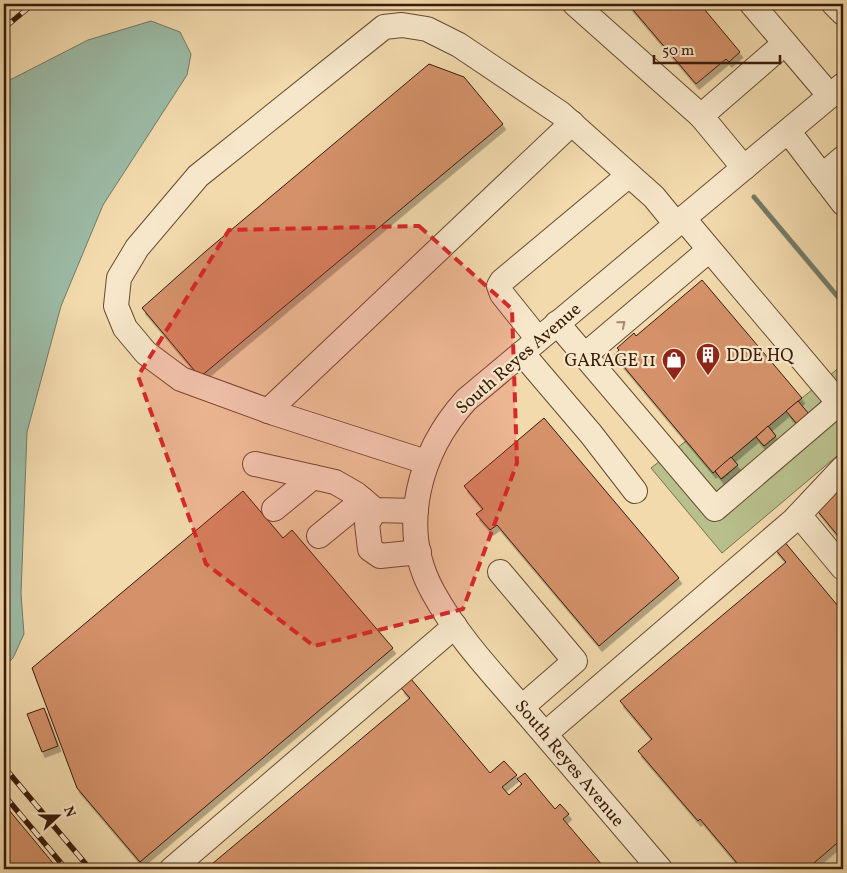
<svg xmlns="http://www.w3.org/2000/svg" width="847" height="873" viewBox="0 0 847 873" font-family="Vollkorn,serif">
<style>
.green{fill:#b8c08c;stroke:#786e4a}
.water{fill:#9cbba6;stroke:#747b67}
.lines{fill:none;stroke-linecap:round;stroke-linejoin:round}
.stream{stroke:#747b67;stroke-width:5}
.building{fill:#d4916a;stroke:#391b08;filter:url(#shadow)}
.minor-casing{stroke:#674b31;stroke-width:26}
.minor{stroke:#f7e7ca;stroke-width:24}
.rail-casing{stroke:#391b08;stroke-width:5.5}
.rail{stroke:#f7e7ca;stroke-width:4;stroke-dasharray:11;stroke-linecap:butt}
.oneway{stroke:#a28b73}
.marked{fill:#d62828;fill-opacity:0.2;stroke:#d62828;stroke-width:4;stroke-dasharray:10 6;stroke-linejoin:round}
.labels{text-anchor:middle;stroke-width:4.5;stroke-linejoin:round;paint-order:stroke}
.poi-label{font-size:18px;fill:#391b08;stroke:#f7e7ca;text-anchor:start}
.street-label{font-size:18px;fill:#391b08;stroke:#f7e7ca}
</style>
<defs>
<filter id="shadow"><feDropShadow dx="3" dy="5.5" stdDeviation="0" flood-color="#0004"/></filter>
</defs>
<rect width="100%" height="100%" fill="#f2daad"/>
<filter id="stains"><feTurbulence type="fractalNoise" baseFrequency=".004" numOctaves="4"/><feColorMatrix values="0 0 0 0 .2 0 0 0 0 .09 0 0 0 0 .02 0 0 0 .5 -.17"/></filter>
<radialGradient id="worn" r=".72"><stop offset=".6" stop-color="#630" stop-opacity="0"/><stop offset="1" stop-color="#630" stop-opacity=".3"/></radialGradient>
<!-- green -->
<path class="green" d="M841 366 843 368V451L722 553 651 468 686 441 722 479 738 465 731 457 756 437 764 446 776 436 768 426Z"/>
<!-- water -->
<path class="water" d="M151 21 180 32 191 54 187 75 103 205 61 306 27 432 21 594 24 634 13 658 4 667V83L88 40Z"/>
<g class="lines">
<!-- stream -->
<path class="stream" d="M754 197 843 303"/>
</g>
<!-- building -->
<g class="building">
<path d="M628 4H700L740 52 729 62 726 59 696 84Z"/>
<path d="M429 64 464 77 503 124 200 377 142 308 206 251Z"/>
<path d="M702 280 802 398 713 473 614 355 619 350 617 348 634 333 636 336Z"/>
<path d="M798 401 809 414 797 424 786 411Z"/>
<path d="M544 418 679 578 599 646 497 525 490 530 476 514 483 509 464 486Z"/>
<path d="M768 426 776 436 764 446 756 437Z"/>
<path d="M731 457 738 465 721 479 715 471Z"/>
<path d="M843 487V542L816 509Z"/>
<path d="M243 491 283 538 292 530 393 648 140 862 77 788 32 668Z"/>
<path d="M783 540 843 612V838L807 869H742L700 819 698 821 638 751 652 739 620 701 786 562 774 548Z"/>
<path d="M411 679 490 773 504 761 517 775 502 787 509 795 522 784 517 779 525 773 555 809 560 804 569 814 563 819 603 866 598 869H206L410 698 401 688Z"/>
<path d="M44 708 58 746 42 752 27 714Z"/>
<path d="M4 804 58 869H4Z"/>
</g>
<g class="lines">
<defs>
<g id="minor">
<path d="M575 4 701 116 785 43"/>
<path d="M752 4 830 96"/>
<path d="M834 4 843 13"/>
<path d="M701 116 744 168"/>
<path d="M788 131 843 203"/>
<path d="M822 176 843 158"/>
<path d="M557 323 715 509 839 403 683 218"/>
<path d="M538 339 502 294 499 286 502 281 629 175"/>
<path d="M522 353 591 434 635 491"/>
<path d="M585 355 709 250"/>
<path d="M268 411 572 123"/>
<path d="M426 462 274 413 181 379 146 353 125 328 116 306 119 278 137 248 198 176 384 27 402 25 427 29 459 45 560 113 654 197 676 224"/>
<path d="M255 464 335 482 356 494 375 510 416 511"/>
<path d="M274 509 313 477"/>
<path d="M375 510 367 524 370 549 380 556 419 552"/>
<path d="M799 515 843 568"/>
<path d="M319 536 363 500"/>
<path d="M500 572 575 661 522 707"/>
<path d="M545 734 794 520 843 468"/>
<path d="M172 869 455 626"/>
<path d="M660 869C617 818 573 768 530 717 496 677 458 638 433 592 397 527 420 451 466 400L843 85"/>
</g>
</defs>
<!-- minor casing -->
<use href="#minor" class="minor-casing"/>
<!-- minor -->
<use href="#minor" class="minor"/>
<defs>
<g id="rail">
<path d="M4 28 33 4"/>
<path d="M4 767 90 869"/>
<path d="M4 795 66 869"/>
</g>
</defs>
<!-- rail casing -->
<use href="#rail" class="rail-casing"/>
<!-- rail -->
<use href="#rail" class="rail"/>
</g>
<!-- one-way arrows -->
<defs><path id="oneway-chevron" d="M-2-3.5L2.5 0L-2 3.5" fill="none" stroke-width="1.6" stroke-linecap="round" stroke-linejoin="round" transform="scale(1.25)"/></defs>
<use class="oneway" href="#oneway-chevron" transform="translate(622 324) rotate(-40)"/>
<!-- marked area -->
<path class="marked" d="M419 226 512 309 517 463 463 609 314 646 206 564 138 376 229 230Z"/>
<!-- icons -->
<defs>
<symbol id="building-pin" viewBox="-11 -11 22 30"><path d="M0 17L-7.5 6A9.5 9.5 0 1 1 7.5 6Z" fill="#8f2418" stroke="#f7e7ca"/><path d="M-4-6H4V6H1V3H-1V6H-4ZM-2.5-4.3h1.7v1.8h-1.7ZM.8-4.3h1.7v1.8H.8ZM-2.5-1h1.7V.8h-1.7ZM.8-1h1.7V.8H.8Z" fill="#fff"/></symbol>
<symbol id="shop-pin" viewBox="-11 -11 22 30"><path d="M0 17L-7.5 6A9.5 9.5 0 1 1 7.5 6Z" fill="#8f2418" stroke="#f7e7ca"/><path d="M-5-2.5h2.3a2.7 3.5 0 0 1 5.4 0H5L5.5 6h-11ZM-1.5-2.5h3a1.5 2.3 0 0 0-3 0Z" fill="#fff"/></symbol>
</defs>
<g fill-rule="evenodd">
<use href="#building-pin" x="694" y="341" width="28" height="38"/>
<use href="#shop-pin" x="660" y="346" width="28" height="38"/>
</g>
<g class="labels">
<!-- poi labels -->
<g class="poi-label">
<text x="726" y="361">DDE HQ</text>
<text x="656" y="366" text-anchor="end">GARAGE 11</text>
</g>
<!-- street labels -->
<g class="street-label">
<text transform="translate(518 358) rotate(-41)" y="6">South Reyes Avenue</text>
<text transform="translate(570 763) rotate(50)" y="6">South Reyes Avenue</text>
</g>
</g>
<!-- margin -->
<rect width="847" height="873" fill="none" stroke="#f2daad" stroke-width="20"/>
<rect x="5" y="5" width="837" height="863" fill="none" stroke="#391b08" stroke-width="2.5"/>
<rect x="10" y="10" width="827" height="853" fill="none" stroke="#391b08"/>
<!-- north arrow -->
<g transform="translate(58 816) rotate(69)" stroke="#f7e7ca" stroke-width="4" paint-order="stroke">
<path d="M0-4L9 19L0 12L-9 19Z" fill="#391b08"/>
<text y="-8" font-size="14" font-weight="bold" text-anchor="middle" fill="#391b08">N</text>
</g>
<!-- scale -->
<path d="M654 55v8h126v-8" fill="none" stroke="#391b08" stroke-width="2.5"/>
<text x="662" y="55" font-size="15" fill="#391b08" stroke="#f7e7ca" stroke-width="4" paint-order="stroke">50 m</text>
<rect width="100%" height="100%" filter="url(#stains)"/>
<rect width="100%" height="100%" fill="url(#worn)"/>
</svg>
